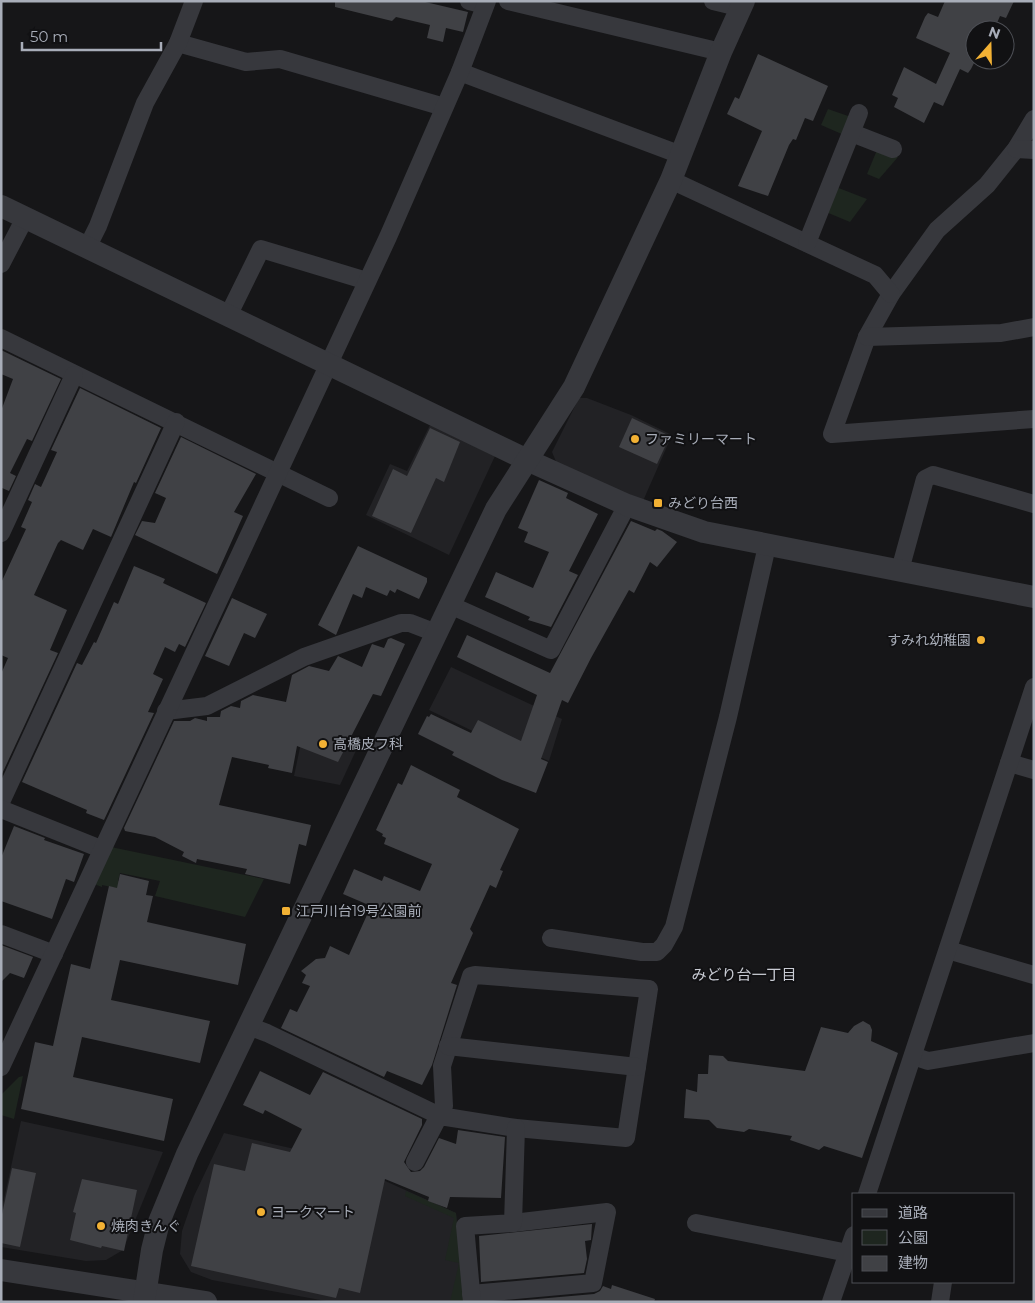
<svg xmlns="http://www.w3.org/2000/svg" width="1035" height="1303" viewBox="0 0 1035 1303" font-family="Montserrat,'Noto Sans JP',sans-serif">
<style>
.built{fill:#222225}
.green{fill:#1e261f}
.building{fill:#404145}
.lines{fill:none;stroke-linecap:round;stroke-linejoin:round}
.minor{stroke:#37383d;stroke-width:18}
.tertiary{stroke:#37383d;stroke-width:22}
.poi-dot{fill:#f2b134;stroke:#111113;stroke-width:2}
.labels{text-anchor:middle;stroke-width:4;stroke-linejoin:round;paint-order:stroke}
.poi-label{font-size:14px;fill:#a8adb8;stroke:#111113;text-anchor:start}
.neighbourhood-label{font-size:15px;fill:#c9ccd4;stroke:#111113}
</style>
<rect width="100%" height="100%" fill="#161618"/>
<!-- built -->
<g class="built">
<path d="M579 398H587L631 415 672 435 643 501 557 464 552 452Z"/>
<path d="M430 425 495 456 449 555 366 515 390 464 407 471Z"/>
<path d="M451 667 562 719 549 761 514 746 512 750 429 710Z"/>
<path d="M306 719 359 744 340 785 294 776Z"/>
<path d="M21 1121 163 1152 123 1250 106 1260 86 1261 1 1247V1213Z"/>
<path d="M224 1133 374 1167 372 1175 456 1213 464 1302H331L212 1280 191 1272 180 1254 182 1231 194 1196Z"/>
</g>
<!-- green -->
<g class="green">
<path d="M828 109 851 117 844 135 821 125Z"/>
<path d="M877 150 898 157 879 179 867 174Z"/>
<path d="M836 187 867 199 850 222 826 212Z"/>
<path d="M111 847 264 879 245 917 155 896 160 881 120 873 118 881 121 882 120 889 102 885V887L94 884Z"/>
<path d="M23 1076 14 1119 1 1115V1095L19 1077Z"/>
<path d="M406 1191 456 1213 464 1302H450L459 1263 445 1260 454 1218 405 1196Z"/>
</g>
<!-- building -->
<g class="building">
<path d="M335 1H421L468 12 463 32 446 28 443 42 427 38 430 25 396 17 392 21 335 7Z"/>
<path d="M945 1H1014L1006 18 1000 16 994 30H975V61L971 69 968 73 960 69 943 106 934 102 924 123 894 107 898 98 892 95 904 67 936 84 950 53 916 38 925 17 928 13 938 17Z"/>
<path d="M758 54 828 86 813 121 805 118 796 140 793 139 789 145 768 196 738 186 762 131 727 114 735 97 739 99Z"/>
<path d="M1 350 61 379 32 441 27 439 10 473 16 476 9 491 2 488 1 491V411L13 379 1 374Z"/>
<path d="M80 388 161 428 136 483 134 482 111 537 93 529 83 550 61 540 58 543 34 595 67 610 50 650 58 653 2 774 1 674 8 658 1 655V583L26 529 21 527 32 502 28 500 35 484 41 487 57 452 51 450Z"/>
<path d="M632 418 670 436 657 464 619 447Z"/>
<path d="M430 428 460 442 444 482 436 478 411 533 372 516 393 469 407 476Z"/>
<path d="M181 437 256 474 234 512 243 516 217 574 135 535 142 521 155 523 166 498 155 493Z"/>
<path d="M539 480 568 493 566 498 598 514 569 571 578 575 551 627 528 620 530 617 485 597 496 572 533 588 549 552 524 542 528 532 518 528Z"/>
<path d="M631 521 655 531 657 529 662 531 677 542 657 567 650 562 634 593 629 590 591 658 568 703 562 700 541 759 548 762 536 793 502 780 452 755 454 752 418 734 427 716 429 717 431 714 471 733 478 720 521 741 537 695 457 657 467 635 550 673Z"/>
<path d="M358 546 427 578V582L419 599 397 589 395 593 390 590 387 596 366 587 362 598 353 594 336 635 318 625Z"/>
<path d="M134 566 165 579 163 583 206 603 185 647 179 644 175 652 165 647 153 674 163 679 148 712 154 713 104 820 86 813 87 810 22 782 77 663 82 665 94 642 96 643 114 602 118 604Z"/>
<path d="M232 598 267 614 255 638 244 633 229 666 205 656Z"/>
<path d="M391 638 405 644 381 696 373 694 338 762 297 746 292 773 268 768 269 765 232 757 219 805 311 825 306 846 299 844 290 884 245 874 247 869 197 859 196 863 182 856 184 852 155 837 125 831 124 828 174 721H190L195 718 207 721V717H220L221 711 231 706 240 708 241 701 253 695 286 702 292 675 309 666 329 671 338 656 362 667 372 644 384 648 388 639Z"/>
<path d="M411 765 460 790 457 797 519 829 500 870 503 871 496 888 490 885 470 929 473 933 451 983 457 985 432 1065 422 1085 387 1071 384 1077 281 1028 290 1009 297 1012 310 986 302 983 306 975 301 971 316 959 325 958 330 946 349 955 371 906 343 894 354 869 382 881 384 876 420 891 432 864 384 844 386 838 382 836 383 834 376 830 398 783 402 785Z"/>
<path d="M14 826 45 838 44 840 84 854 74 882 66 879 52 919 1 901V858Z"/>
<path d="M120 874 149 881 146 895 153 896 147 922 246 944 238 985 120 960 111 1000 210 1021 200 1063 82 1037 73 1077 173 1099 164 1141 21 1109 35 1042 53 1046 71 964 90 969 109 886 117 888Z"/>
<path d="M1 945 33 957 24 978 10 973 1 982Z"/>
<path d="M863 1021 870 1025 872 1030 871 1041 898 1053 862 1158 824 1146 819 1150 790 1140 792 1136 749 1129 744 1132 717 1128 709 1120 684 1118 686 1089 697 1092 698 1074H708L709 1055 723 1056 728 1061 805 1071 821 1027 848 1033 854 1026Z"/>
<path d="M260 1071 310 1095 323 1072 422 1119V1125L404 1162 411 1172 420 1171 424 1167 439 1138 456 1144 458 1130 505 1137 501 1198 450 1197 447 1208 428 1201 429 1197 385 1179 360 1293 339 1288 336 1298 191 1266 214 1164 245 1171 252 1143 290 1152 302 1129 265 1110 263 1114 243 1105Z"/>
<path d="M12 1168 36 1173 20 1247 1 1243V1219Z"/>
<path d="M82 1179 137 1190 124 1251 102 1246 101 1248 70 1240 76 1213 73 1212Z"/>
<path d="M592 1224 591 1240 585 1241 587 1259 584 1273 481 1282 479 1236Z"/>
<path d="M612 1285 655 1299 654 1302H503L594 1294 600 1291 603 1286 611 1289Z"/>
</g>
<g class="lines">
<!-- minor -->
<g class="minor">
<path d="M469 1 485 5"/>
<path d="M508 1 721 52"/>
<path d="M713 1 742 8"/>
<path d="M178 43 246 62 280 59 444 107"/>
<path d="M460 72 681 155"/>
<path d="M1034 119 1016 149 987 185 937 230 891 294 867 337 832 434 1034 419"/>
<path d="M852 133 893 149"/>
<path d="M1016 149 1034 150"/>
<path d="M671 180 875 275 891 294"/>
<path d="M807 243 859 113"/>
<path d="M87 248 98 226 145 103 178 43 194 1"/>
<path d="M1 264 25 218"/>
<path d="M228 316 261 249 367 281"/>
<path d="M867 337 1001 333 1034 327"/>
<path d="M1 338 329 498"/>
<path d="M1 533 74 375"/>
<path d="M900 570 925 479 933 475 1034 504"/>
<path d="M450 605 551 650 627 505"/>
<path d="M166 711 207 706 304 657 401 623H410L436 633"/>
<path d="M1009 763 1034 770"/>
<path d="M1 802 176 422"/>
<path d="M1 809 101 849"/>
<path d="M1 934 54 954"/>
<path d="M551 938 642 952H657L664 945 674 927 728 717 767 546"/>
<path d="M948 950 1034 975"/>
<path d="M248 1026 267 1033 440 1116 516 1128 626 1138 649 989 475 975 471 976 442 1066 444 1106 415 1162"/>
<path d="M448 1046 637 1067"/>
<path d="M913 1056 928 1061 1034 1043"/>
<path d="M1 1067 388 237 460 72 487 1"/>
<path d="M867 1194 1034 687"/>
<path d="M696 1223 848 1253"/>
<path d="M471 1294 593 1283 607 1212 513 1223"/>
<path d="M472 1302 465 1226 513 1223 516 1128"/>
<path d="M831 1302 854 1235"/>
<path d="M940 1302 943 1282"/>
</g>
<!-- tertiary -->
<g class="tertiary">
<path d="M1 206 527 460 627 505 704 532 1034 597"/>
<path d="M1 1270 206 1302"/>
<path d="M144 1302 152 1250 159 1222 187 1154 496 509 574 387 671 180 721 52 744 1"/>
</g>
</g>
<!-- markers -->
<g class="poi-dot">
<circle cx="635" cy="439" r="5"/>
<rect x="653" y="498" width="10" height="10" rx="2.5"/>
<circle cx="981" cy="640" r="5"/>
<circle cx="323" cy="744" r="5"/>
<rect x="281" y="906" width="10" height="10" rx="2.5"/>
<circle cx="261" cy="1212" r="5"/>
<circle cx="101" cy="1226" r="5"/>
</g>
<g class="labels">
<!-- poi labels -->
<g class="poi-label">
<text x="645" y="444">ファミリーマート</text>
<text x="668" y="508">みどり台西</text>
<text x="971" y="645" text-anchor="end">すみれ幼稚園</text>
<text x="333" y="749">高橋皮フ科</text>
<text x="296" y="916">江戸川台19号公園前</text>
<text x="271" y="1217">ヨークマート</text>
<text x="111" y="1231">焼肉きんぐ</text>
</g>
<!-- neighbourhood labels -->
<g class="neighbourhood-label">
<text x="744" y="980">みどり台一丁目</text>
</g>
</g>
<!-- border -->
<rect width="1035" height="1303" fill="none" stroke="#a8adb8" stroke-width="5"/>
<!-- legend -->
<rect x="852" y="1193" width="162" height="90" fill="#111113" stroke="#4d4f55"/>
<rect x="862" y="1209" width="25" height="8" fill="#37383d" stroke="#4d4f55"/>
<text x="898" y="1218" font-size="15" fill="#a8adb8">道路</text>
<rect x="862" y="1230" width="25" height="15" fill="#1e261f" stroke="#4d4f55"/>
<text x="898" y="1243" font-size="15" fill="#a8adb8">公園</text>
<rect x="862" y="1256" width="25" height="15" fill="#404145" stroke="#4d4f55"/>
<text x="898" y="1268" font-size="15" fill="#a8adb8">建物</text>
<!-- north arrow -->
<g transform="translate(990 45) rotate(20)"><circle r="24" fill="#111113" stroke="#4d4f55"/>
<path d="M0-4L9 19L0 12L-9 19Z" fill="#f2b134"/>
<text y="-8" font-size="14" font-weight="bold" text-anchor="middle" fill="#a8adb8">N</text>
</g>
<!-- scale -->
<path d="M22 42v8h139v-8" fill="none" stroke="#a8adb8" stroke-width="2.5"/>
<text x="30" y="42" font-size="15" fill="#a8adb8" stroke="#111113" stroke-width="4" paint-order="stroke">50 m</text>
</svg>
